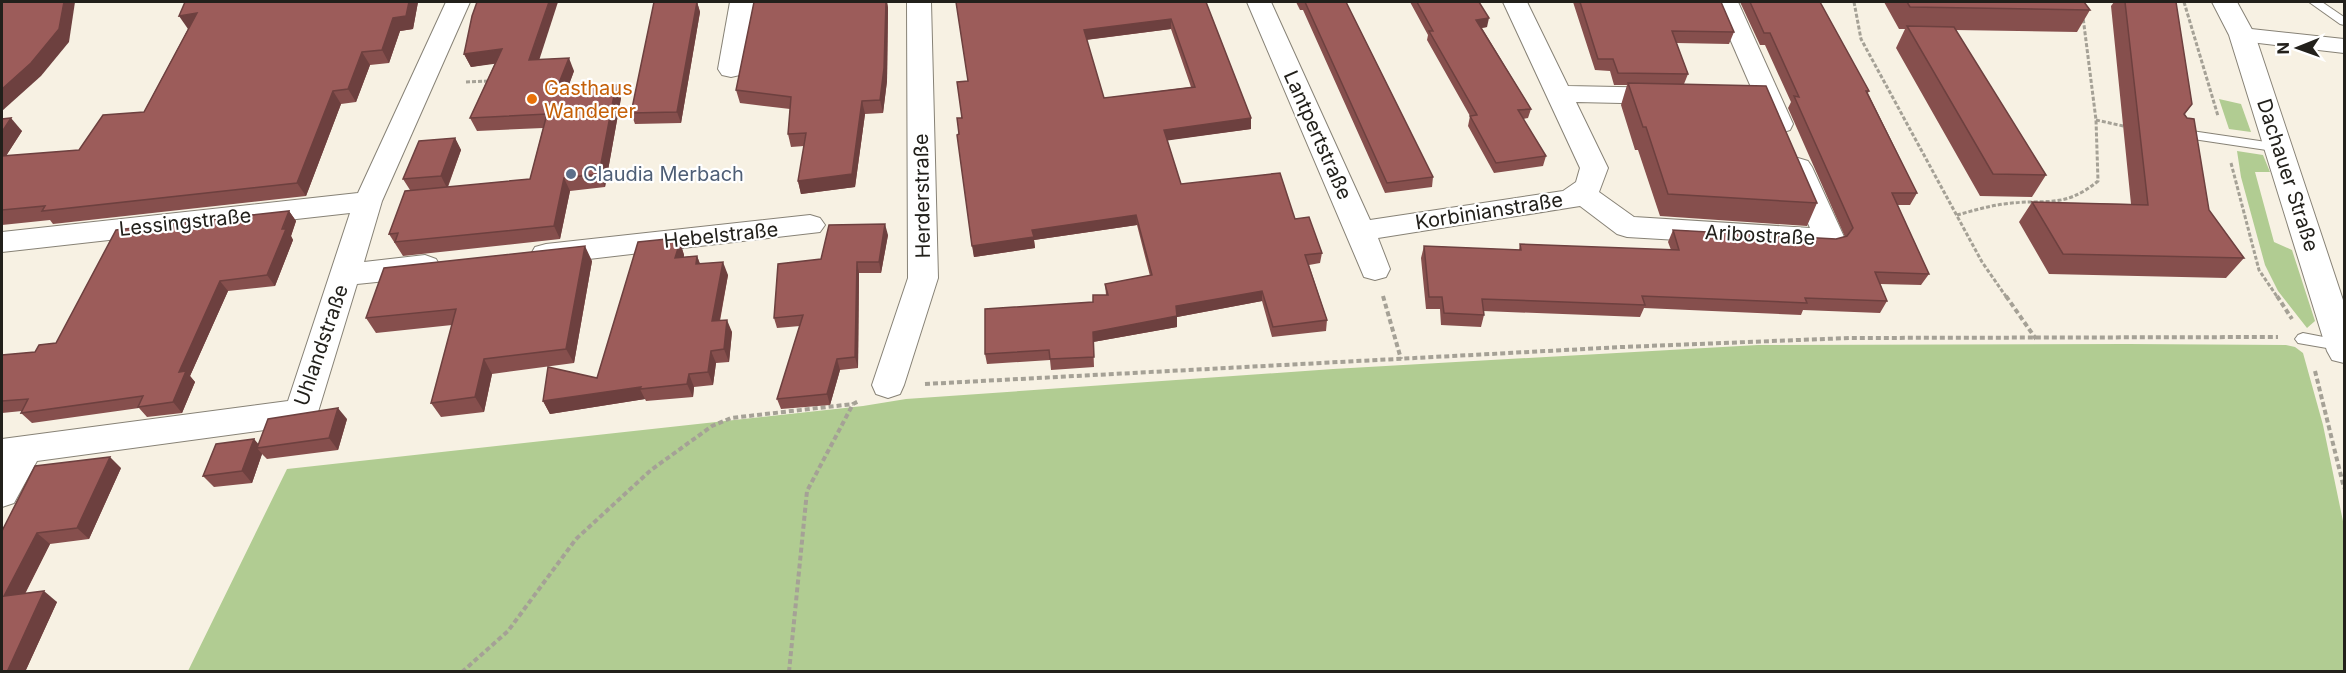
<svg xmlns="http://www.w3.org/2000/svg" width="2346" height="673" viewBox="0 0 2346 673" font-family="Inter,sans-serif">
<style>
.green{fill:#b1cc92}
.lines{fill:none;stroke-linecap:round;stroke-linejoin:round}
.lane-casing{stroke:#878276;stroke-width:2}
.street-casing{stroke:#878276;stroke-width:2}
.secondary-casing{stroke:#878276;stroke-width:2}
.path-far1{stroke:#a5a196;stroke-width:3;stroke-dasharray:4 2;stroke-linecap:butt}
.path{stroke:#a5a196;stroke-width:4;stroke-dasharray:5 3;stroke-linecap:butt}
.lane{fill:#fff;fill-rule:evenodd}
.street{fill:#fff;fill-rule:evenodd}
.secondary{fill:#fff;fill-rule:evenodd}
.wall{fill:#864f4d;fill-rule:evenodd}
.shaded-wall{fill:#6d403f}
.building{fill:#9c5c5a;stroke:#6d403f;stroke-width:1.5;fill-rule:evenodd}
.food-dot{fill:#e8710a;stroke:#fff;stroke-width:2}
.service-dot{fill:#5c6f8a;stroke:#fff;stroke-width:2}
.labels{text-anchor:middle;stroke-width:4.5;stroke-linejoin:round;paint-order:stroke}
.food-label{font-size:20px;fill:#c56008;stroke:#fff;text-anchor:start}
.street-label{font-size:20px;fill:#22201b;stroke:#fff}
.service-label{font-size:20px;fill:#4e5e75;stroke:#fff;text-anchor:start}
</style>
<rect width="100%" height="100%" fill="#f7f1e3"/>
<!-- green -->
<g class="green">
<path d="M2219 99 2241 104 2251 132 2229 129Z"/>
<path d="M2237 151 2263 155 2270 172H2255L2274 242 2292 250 2315 321 2307 328 2278 291 2265 265 2241 177Z"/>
<path d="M2127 344 2286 345 2295 347 2303 353 2323 425 2344 526V671H188L287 469 863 406 906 399 1333 369 1758 345Z"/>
</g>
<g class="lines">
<defs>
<g id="lane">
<path d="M2309 2H2322L2344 17V25L2340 24Z"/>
<path d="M2178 129 2280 144 2287 148 2280 152 2173 136 2172 133Z"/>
<path d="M2303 333 2344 341V351L2298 343 2295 339 2298 335Z"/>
</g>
<g id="street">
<path d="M446 2H470L382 201 364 262 425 255 436 259 440 266 436 273 425 277 357 284 318 412 313 421 301 425 37 461 14 503 2 507V439L288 401 350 213 2 252V232L358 193Z"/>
<path d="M730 2H754L744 69 740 75 731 77 722 75 718 69Z"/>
<path d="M907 2H931L938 278 904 385 900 394 888 398 876 394 872 385 908 278Z"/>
<path d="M1247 2H1271L1370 220 1563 191 1576 182 1580 168 1503 2H1527L1568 86 1667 88 1676 90 1680 96 1676 102 1667 104 1576 102 1608 168 1599 192 1634 217 1810 228 1784 167 1788 161 1798 158 1808 161 1812 167 1845 239 1840 246 1830 249 1627 237 1617 234 1580 206 1378 238 1390 269 1386 277 1375 280 1364 277Z"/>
<path d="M1714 2H1738L1793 124 1790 130 1780 133 1770 130 1767 124Z"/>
<path d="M2242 28 2344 39V53L2233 40 2230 35 2233 30Z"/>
<path d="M810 215 820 218 825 225 820 232 546 264 535 261 531 254 535 247 546 244Z"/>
</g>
<path id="secondary" d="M2212 2H2237L2255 35 2344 303V363L2332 360 2327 351 2229 35Z"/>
</defs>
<!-- lane casing -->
<use href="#lane" class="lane-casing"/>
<!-- street casing -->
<use href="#street" class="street-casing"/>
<!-- secondary casing -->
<use href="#secondary" class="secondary-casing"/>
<!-- path-far1 -->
<g class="path-far1">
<path d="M1854 2 1861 39 1982 262 2007 298"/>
<path d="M2184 2 2218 116"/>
<path d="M466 82 490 81"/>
<path d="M2096 120 2128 127"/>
<path d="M2231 163 2259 270 2278 298"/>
<path d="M1957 215C1972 211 1988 206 2004 204 2044 198 2063 210 2098 181L2096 120 2083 17"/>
</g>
<!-- path -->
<g class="path">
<path d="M1383 296 1401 359"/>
<path d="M2006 296 2036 339"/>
<path d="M2277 296 2292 319"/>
<path d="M2315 371 2344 488"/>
<path d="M925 384 1622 347 1849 338 2278 337"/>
<path d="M462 672 508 631 576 539 651 470 712 426 731 418 853 404"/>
<path d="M789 672 807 491 853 404 859 401"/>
</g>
<!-- lane -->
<use href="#lane" class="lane"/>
<!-- street -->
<use href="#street" class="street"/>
<!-- secondary -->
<use href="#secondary" class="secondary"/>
</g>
<!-- wall -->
<g class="wall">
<path d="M185 2H418L413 29 400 31 389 63 370 65 356 102 341 104 306 196 53 224 50 220 2 225V119L22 131 6 156 79 150 144 112 188 29Z"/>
<path d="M697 2 700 12 681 123 635 124 631 113Z"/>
<path d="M754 2H887L888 8 887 81 883 113 865 114 855 187 801 194 798 181 804 146 791 147 788 134 790 109 740 103 736 90Z"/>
<path d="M956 2H1206L1251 118V129L1167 140 1181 184 1295 219 1322 253 1320 263 1309 265 1327 320 1326 331 1272 337 1262 301 1177 317V327L1093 342 1094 367 1051 370 1050 360 987 364 985 354 1093 302 1106 295 1105 284 1150 276 1137 225 1034 240 1035 248 974 257 959 134 968 81ZM1171 29 1191 87 1104 98 1086 40Z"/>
<path d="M1296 2H1346L1433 177 1432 187 1385 193 1303 10H1300Z"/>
<path d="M1410 2H1479L1487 27 1482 28 1531 109 1528 118 1523 119 1546 156 1543 166 1494 173 1468 126 1470 116 1427 40 1428 35Z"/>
<path d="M1573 2H1721L1734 32 1729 44 1676 43 1688 74 1684 84 1817 203 1807 226 1660 216 1638 150H1635L1621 105 1627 85H1614L1610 71 1595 70Z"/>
<path d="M1740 2H1820L1869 91 1868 93 1917 193 1910 205H1897L1929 274 1921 285 1880 284 1887 301 1880 313 1803 310 1801 315 1644 308 1640 317 1483 311 1484 315 1481 327 1441 325 1440 309H1426L1421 258 1424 246 1519 250 1520 244 1671 250 1668 242 1673 230 1836 239 1845 237 1788 108 1791 102 1765 45H1760Z"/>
<path d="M1884 2H2084L2090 10 2077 32 1955 30 2046 175 2032 197 1980 196 1896 48 1905 29H1899Z"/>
<path d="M2114 2H2176L2192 104 2185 114 2209 210 2244 258 2226 278 2049 274 2019 222 2032 202 2131 204 2111 6Z"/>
<path d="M464 54 539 60 574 71 568 87 621 98 605 187 570 191 560 239 403 256 389 234 410 190 403 179 455 138 461 150 448 187 530 179 543 128 477 131 470 118 495 63 471 67Z"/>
<path d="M289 211 296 221 291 236 293 240 275 286 228 291 190 376 195 382 182 413 147 417 139 408 32 423 21 413 22 411 2 413V355L35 352 56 343Z"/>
<path d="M888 235 881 273H859L858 368 840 370 830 405 781 409 777 399 800 326 777 328 774 318 821 259Z"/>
<path d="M680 242 684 255V257L697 256 700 264 728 275 720 321 732 332 729 362 716 363 713 385 694 387 693 397 646 401 645 399 550 414 543 401 597 378Z"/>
<path d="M592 261 574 363 492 374 484 412 441 417 431 403 452 325 376 333 366 318Z"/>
<path d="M347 419 338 450 267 459 262 454 252 483 214 487 203 476 254 439 258 445Z"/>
<path d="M121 468 89 539 50 544 25 594 57 602 25 672H2V531Z"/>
</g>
<!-- shaded-wall -->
<g class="shaded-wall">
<path d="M64 2H75L69 42 41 76 2 111V89Z"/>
<path d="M409 2H418L413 29 400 31 389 63 382 50 393 18Z"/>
<path d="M549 2H558L535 73 529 60Z"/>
<path d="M697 2 700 12 681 123 677 112Z"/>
<path d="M886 2H887L888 8 887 81 883 113 880 100Z"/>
<path d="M197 13 188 29 179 16Z"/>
<path d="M1489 18 1487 27 1474 29 1476 20Z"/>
<path d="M1171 19V29L1084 40V30Z"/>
<path d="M502 49 508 62 471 67 464 54Z"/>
<path d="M362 52 370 65 356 102 348 89Z"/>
<path d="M569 58 574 71 563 101 557 88Z"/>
<path d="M616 85 621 98 605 187 599 174Z"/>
<path d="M333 91 341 104 306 196 297 183Z"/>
<path d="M862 101 865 114 855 187 801 194 798 181Z"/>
<path d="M11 118 22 131 2 162V132Z"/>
<path d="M1251 118V129L1164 141V130Z"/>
<path d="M455 138 461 150 447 188 441 176Z"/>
<path d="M564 178 570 191 560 239 554 226Z"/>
<path d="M289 211 296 221 291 236 293 240 275 286 267 275Z"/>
<path d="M1136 215 1137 225 1034 240 1035 248 974 257 972 246 1032 230Z"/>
<path d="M885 224 888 235 881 273 879 262Z"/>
<path d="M680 242 684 255 680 270 675 258Z"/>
<path d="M585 246 592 261 574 363 566 349Z"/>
<path d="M697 256 702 269 696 264Z"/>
<path d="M723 262 728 275 717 334 712 321Z"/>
<path d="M857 262 859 273 858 368 855 357Z"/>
<path d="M220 281 228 291 190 376 195 382 182 413 173 402 179 372Z"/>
<path d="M1262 291V301L1177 317V327L1093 342 1094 367 1093 332 1176 306Z"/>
<path d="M727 320 732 332 729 362 724 349Z"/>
<path d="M711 351 716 363 713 385 708 372Z"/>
<path d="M484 359 492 374 484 412 475 397Z"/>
<path d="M837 359 840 370 830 405 827 394Z"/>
<path d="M689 374 694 387 693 397 687 384Z"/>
<path d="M641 387 640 389 645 399 550 414 543 401Z"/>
<path d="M338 408 347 419 338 450 329 438Z"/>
<path d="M254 439 261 447 257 448 262 454 252 483 242 471Z"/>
<path d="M110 457 121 468 89 539 77 528Z"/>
<path d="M37 533 50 544 18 607 4 596Z"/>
<path d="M44 591 57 602 25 672H7Z"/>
</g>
<!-- building -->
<g class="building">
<path d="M2 2H64L59 29 31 63 2 89Z"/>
<path d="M185 2H409L406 16 393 18 382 50 362 52 348 89 333 91 297 183 42 211 45 206 2 210V156L79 150 103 115 144 112 197 13 179 16Z"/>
<path d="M477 2H549L529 60 569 58 557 88 616 85 599 174 564 178 554 226 395 242 398 233 389 234 405 191 530 179 547 114 470 118 502 49 464 54 472 16Z"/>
<path d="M654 2H697L677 112 631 113Z"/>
<path d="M754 2H886L884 68 880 100 862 101 852 174 798 181 806 133 788 134 791 97 736 90Z"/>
<path d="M956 2H1206L1251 118 1164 130 1181 184 1280 173 1295 219 1309 217 1322 253 1305 255 1327 320 1273 327 1262 291 1176 306 1177 316 1093 332 1094 357 1050 359 1049 350 985 354V309L1093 302V295H1108L1105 284 1152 275 1136 215 1032 230 1034 237 972 246 957 135 959 134 957 118H962L957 82 968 81ZM1171 19 1195 87 1104 98 1084 30Z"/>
<path d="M1305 2H1346L1433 177 1387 183Z"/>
<path d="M1417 2H1479L1489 18 1476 20 1531 109 1518 110 1546 156 1496 163 1470 116 1477 115 1429 31H1433Z"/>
<path d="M1580 2H1721L1734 32 1672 31 1688 74 1618 73 1613 59H1598Z"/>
<path d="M1750 2H1820L1869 91H1866L1917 193H1892L1929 274 1875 272 1887 301 1805 298 1807 303 1642 296 1645 305 1482 299 1484 315 1444 313 1442 297H1429L1424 246 1521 250 1520 244 1679 250 1673 230 1836 239 1847 236 1853 228 1794 96 1799 97 1770 33H1764Z"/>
<path d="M1907 2H2084L2090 10 1910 7Z"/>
<path d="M2125 2H2176L2192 104 2184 114 2187 118 2194 119 2209 210 2244 258 2063 254 2032 202 2148 205Z"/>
<path d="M1907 26 1954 27 2046 175 1993 174Z"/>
<path d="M1628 83 1766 86 1817 203 1668 194 1646 127H1643Z"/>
<path d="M11 118 2 132V119Z"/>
<path d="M455 138 441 176 403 179 419 141Z"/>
<path d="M289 211 282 229H286L267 275 220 281 179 372 186 371 173 402 138 407 143 396 21 413 28 399 2 401V355L35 352 39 345 56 343 116 230Z"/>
<path d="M885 224 879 262H857L855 357 837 359 827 394 777 399 803 315 774 318 778 264 821 259 829 225Z"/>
<path d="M667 239 680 242 675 258 697 256 696 264 723 262 712 321 727 320 724 349 711 351 708 372 689 374 687 384 640 389 641 387 543 401 548 367 597 378 638 242Z"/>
<path d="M585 246 566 349 484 359 475 397 431 403 456 309 366 318 384 268Z"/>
<path d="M338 408 329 438 257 448 268 419Z"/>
<path d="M254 439 242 471 203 476 216 444Z"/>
<path d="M110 457 77 528 37 533 4 596 44 591 7 672H2V531L35 466Z"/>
</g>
<!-- markers -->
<circle class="food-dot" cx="532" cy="99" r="6"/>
<circle class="service-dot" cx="571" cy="174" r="6"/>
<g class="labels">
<!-- food labels -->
<g class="food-label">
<text x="544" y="95">Gasthaus<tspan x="544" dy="23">Wanderer</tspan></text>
</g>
<!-- street labels -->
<g class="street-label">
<text transform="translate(1318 135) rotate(66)" y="7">Lantpertstraße</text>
<text transform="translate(2288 175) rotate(72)" y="7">Dachauer Straße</text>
<text transform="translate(922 196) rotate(-91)" y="7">Herderstraße</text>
<text transform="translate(1489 211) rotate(-9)" y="7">Korbinianstraße</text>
<text transform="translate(185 222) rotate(-6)" y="7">Lessingstraße</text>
<text transform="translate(721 235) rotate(-6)" y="7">Hebelstraße</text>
<text transform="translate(1760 235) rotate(3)" y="7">Aribostraße</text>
<text transform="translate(321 345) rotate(-71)" y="7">Uhlandstraße</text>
</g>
<!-- service labels -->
<g class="service-label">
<text x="583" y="181">Claudia Merbach</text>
</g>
</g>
<!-- border -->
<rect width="2346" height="673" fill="none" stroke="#22201b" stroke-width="6"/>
<!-- north arrow -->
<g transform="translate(2298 48) rotate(269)" stroke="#ffffff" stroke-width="4.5" paint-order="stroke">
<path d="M0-4.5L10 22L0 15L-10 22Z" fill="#22201b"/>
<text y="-9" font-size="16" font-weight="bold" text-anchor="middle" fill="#22201b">N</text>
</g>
</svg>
